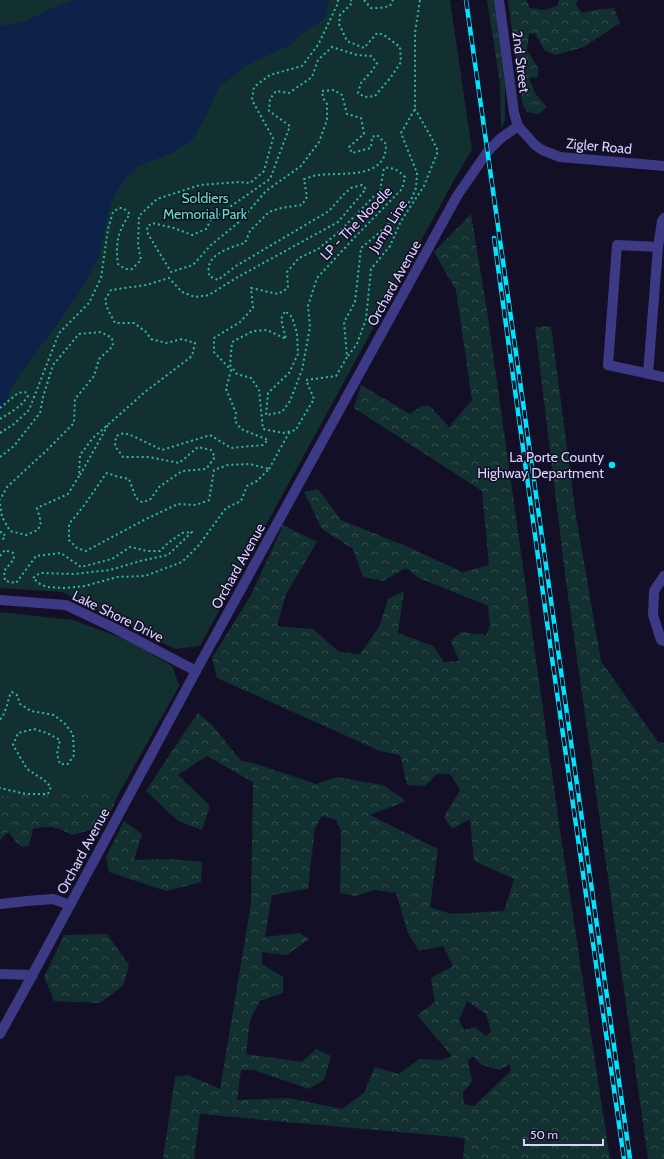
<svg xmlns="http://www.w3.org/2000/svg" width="664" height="1159" viewBox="0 0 664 1159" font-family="Cabin,sans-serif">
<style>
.grass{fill:url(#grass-tufts)}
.forest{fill:url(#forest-crowns);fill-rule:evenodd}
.park{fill:#12302f}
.water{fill:#0c2248}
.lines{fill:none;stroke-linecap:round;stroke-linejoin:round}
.path{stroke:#2fb8b0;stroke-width:2;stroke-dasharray:2 3;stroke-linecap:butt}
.minor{stroke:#3d3a85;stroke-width:10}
.rail-casing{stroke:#00e5ff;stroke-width:4.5}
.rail{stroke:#130f26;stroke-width:3;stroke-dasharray:9;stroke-linecap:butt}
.poi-dot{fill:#00e5ff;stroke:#130f26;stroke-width:1.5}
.labels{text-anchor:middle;stroke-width:3;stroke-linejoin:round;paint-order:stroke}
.street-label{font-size:14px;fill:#d9d4ff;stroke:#130f26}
.park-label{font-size:14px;fill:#5fe0c0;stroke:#130f26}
.poi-label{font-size:14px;fill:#d9d4ff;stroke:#130f26;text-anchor:end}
</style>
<defs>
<pattern id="grass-tufts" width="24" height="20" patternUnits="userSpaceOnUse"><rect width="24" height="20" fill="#12302f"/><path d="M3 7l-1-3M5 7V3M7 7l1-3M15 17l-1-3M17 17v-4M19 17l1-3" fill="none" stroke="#344d4e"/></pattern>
<pattern id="forest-crowns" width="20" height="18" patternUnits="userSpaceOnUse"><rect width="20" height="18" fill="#12302f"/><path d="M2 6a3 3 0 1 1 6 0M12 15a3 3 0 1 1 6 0" fill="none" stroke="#344d4e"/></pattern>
</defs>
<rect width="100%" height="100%" fill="#130f26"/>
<!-- grass -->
<path class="grass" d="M487 0H494L505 86V120L501 129 500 84Z"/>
<!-- forest -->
<g class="forest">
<path d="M508 0H526L530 8 544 10 557 6 559 0H578L576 5 582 13 594 10 614 8 620 23 584 47 556 55 545 51 535 33 529 34 527 50 538 68V77L529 78 535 93 547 107 539 114 527 112 522 103Z"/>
<path d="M471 214 487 311 560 830 610 1159H463L465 1138 200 1114 194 1159H163L175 1077 188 1075 220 1089 251 904 253 782 207 756 178 775 210 806 202 830 178 821 146 791 180 739 198 713 213 726 241 761 253 763 316 784 337 777 383 785 406 801 370 815 438 849 430 907 451 914 504 911 514 879 474 861 470 819 452 829 444 817 460 790 450 774H437L425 786 407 785 400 755 380 751 217 678 212 658 251 595 283 525 317 542 286 594 277 626 313 629 339 652 360 654 379 627 388 599 404 591 398 633 433 646 444 662 459 661 451 641 461 632 486 635 490 626 488 606 419 578 406 568 383 581 363 577 353 549 322 529 304 492 318 489 341 520 408 547 462 572 489 565 482 491 354 408 361 385 410 414 421 406H430L449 427 472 400 456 290 434 252ZM322 816 336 820 341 831 340 893 355 896 375 890 396 893 408 933 419 951 443 946 453 966 431 978 435 1002 417 1015 452 1056 441 1060 419 1059 399 1074 375 1067 364 1093 342 1109 289 1098 237 1100 241 1070H253L309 1089 324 1080 331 1056 316 1049 302 1062 246 1054 250 1020 260 1001 283 993V977L262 964V952L287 955 309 939 299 933 265 937 272 895 308 889 315 828ZM467 1001 486 1014 491 1032 486 1036 475 1027 464 1030 459 1020ZM473 1056 480 1064 499 1070 510 1064 511 1071 474 1106 464 1104 463 1093 472 1081 468 1061Z"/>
<path d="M551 326 576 516 601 661 658 742 664 743V1159H648L565 574 535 327Z"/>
<path d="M0 628 128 645 172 666 179 686 119 793 104 826 72 835C56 827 51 825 33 829L29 846 22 847 17 843 8 832 0 840Z"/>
<path d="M124 821 142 834 134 860 171 859 202 862 201 882 166 891 109 872 106 857Z"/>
<path d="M107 934 129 965 123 986 100 1003 54 1001 44 977 64 935Z"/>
</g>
<!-- park -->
<g class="park">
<path d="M0 0H450L472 150 453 182 200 646 175 649 62 592 0 588Z"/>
<path d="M0 612 73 620 130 641 172 666 179 686 118 791 0 796Z"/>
</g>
<!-- water -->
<path class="water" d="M74 0H329L325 18 304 32 290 45 247 65 219 87 207 114 193 139 172 153 138 166 123 181 111 202 98 259 77 296 12 386 0 415V26L23 22 55 7Z"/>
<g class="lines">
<!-- path -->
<g class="path">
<path d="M364 0 371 8H379L390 6 393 0"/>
<path d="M348 356 357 344 366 319 371 269 390 246 401 221 424 186 438 151 430 135 415 109"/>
<path d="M0 408 18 393 25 392 28 396C22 406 10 413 0 419"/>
<path d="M0 433 14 424 29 410 59 333 89 303 101 278 108 229 113 212 119 208H123L130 214C118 230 115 244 118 264L125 269H132L141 260 138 245 139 216 157 199 200 185 239 182 250 183 264 171 273 138 252 100 254 87 270 75 302 66 318 45 338 3V0"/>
<path d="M0 457 14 446 40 413 43 397 53 365 79 334 101 332 112 338 113 346 99 359 94 376 75 399 74 423 46 451 7 487 0 500"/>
<path d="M269 469 290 431"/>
<path d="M80 475 108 425"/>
<path d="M0 504 2 517 10 531 26 535 38 530 41 522 37 508 68 494 79 476 80 455 93 438 145 392 192 356 195 343 182 339 166 343 151 339 146 332 134 323H115L108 310 105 300 111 290 146 285 169 278 182 292 195 297 209 295 236 278 338 222 366 189 362 185 351 188 343 195 329 211 236 266 218 280 209 276C209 273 208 269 209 266 211 253 234 246 245 243L250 231 269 212 281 208 302 205 307 197 304 179C309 178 314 175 319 175 343 172 387 180 386 144L377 135 372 137 371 148 352 153 349 147 364 134 361 118 347 114 342 95 334 90 322 91 323 98 327 104V120L319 142 301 166 266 191 239 222 211 245 193 265 171 272 148 234 147 227 152 223 174 228 192 235 206 229 211 220 270 179 290 126 269 111 270 99 276 91 289 93 312 77 318 60 332 47 357 55 371 56 377 63 372 71 361 83 358 93 365 97 375 96 391 77 401 62 400 47 384 35 377 33 364 48 347 41 339 24 340 15 352 3 351 0"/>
<path d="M0 532 4 533 5 538 0 540"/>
<path d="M0 556 5 550 13 553 14 559 4 571 5 581 16 583 36 556 61 553 81 567 112 559 130 547 147 551H160L168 543 182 533 192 532 168 555 140 561 110 570 74 574 40 573 33 578 40 584 47 587 64 588 85 586 117 577 145 576 182 562 199 545 226 508 241 501 247 486 257 481 269 469 250 464 228 465 214 470 209 500 196 505 178 504 146 519 86 551 77 548 69 540V524L83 507 103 478 107 473 119 477 129 479 136 498 142 502 150 500 159 487 182 471 206 469 215 457 211 450 198 447 179 463 149 457H123L115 446 116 436 124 433 133 436 162 450 210 435 231 448 263 445 268 440 241 429 235 421 236 413 226 389 231 370 214 352V338L240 322 253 308 251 288 278 294 288 288 287 272 299 258 318 249 340 231 380 190 384 168C393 167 398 170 405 177L402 189 355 237 317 278 308 306 310 327 302 370 290 401 282 412 266 415 268 393 289 373 298 354 297 333 292 317 285 311 281 319 286 339 267 330 253 331 232 342 230 365 237 374 251 378 259 390 263 429 283 433 296 430 299 424 314 399 306 380 336 376 347 357 344 322 355 302 361 248 386 227 411 200 416 188 417 173 401 133 415 109V33L420 0"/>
<path d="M0 719 2 718 7 706 9 697 12 692 17 695 20 704 31 711 54 715 65 724 73 734 74 755 68 764H60L57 754 60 740 47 733 34 729 18 733 13 745 27 769 44 780 51 787 48 794H26L0 788"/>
</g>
<!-- minor -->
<g class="minor">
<path d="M499 0 514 113 518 126 535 145 542 150 560 157 664 166"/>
<path d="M658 247 617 245 608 365 664 377"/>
<path d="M648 374 658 247 662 221 664 218"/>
<path d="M664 576 654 591 653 615 661 640 664 641"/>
<path d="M0 600 66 605 114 628 196 671"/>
<path d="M0 904 27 901 53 899 70 905"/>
<path d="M0 974 33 975"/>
<path d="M0 1034 21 996 196 671 457 196 488 151 501 138 518 126"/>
</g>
<defs>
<g id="rail">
<path d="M466 0 630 1159"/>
<path d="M494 238 551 651 624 1159"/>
</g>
</defs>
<!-- rail casing -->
<use href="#rail" class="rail-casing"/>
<!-- rail -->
<use href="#rail" class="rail"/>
</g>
<!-- markers -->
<circle class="poi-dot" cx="612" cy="465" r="4"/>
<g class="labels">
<!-- street labels -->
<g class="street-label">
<text transform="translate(521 62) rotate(83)" y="5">2nd Street</text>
<text transform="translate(599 146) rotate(5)" y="5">Zigler Road</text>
<text transform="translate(356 223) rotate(-46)" y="5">LP - The Noodle</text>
<text transform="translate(388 226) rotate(-58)" y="5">Jump Line</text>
<text transform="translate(394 283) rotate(-61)" y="5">Orchard Avenue</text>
<text transform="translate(238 566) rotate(-61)" y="5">Orchard Avenue</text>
<text transform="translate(118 616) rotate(26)" y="5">Lake Shore Drive</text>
<text transform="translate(83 851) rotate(-62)" y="5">Orchard Avenue</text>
</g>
<!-- park labels -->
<g class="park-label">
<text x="205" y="203">Soldiers<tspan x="205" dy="16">Memorial Park</tspan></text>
</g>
<!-- poi labels -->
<g class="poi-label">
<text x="604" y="462">La Porte County<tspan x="604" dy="16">Highway Department</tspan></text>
</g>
</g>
<!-- scale -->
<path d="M524 1139v6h79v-6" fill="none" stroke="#d9d4ff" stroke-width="2"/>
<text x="530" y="1139" font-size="12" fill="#d9d4ff" stroke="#130f26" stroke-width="3" paint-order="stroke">50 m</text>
</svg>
